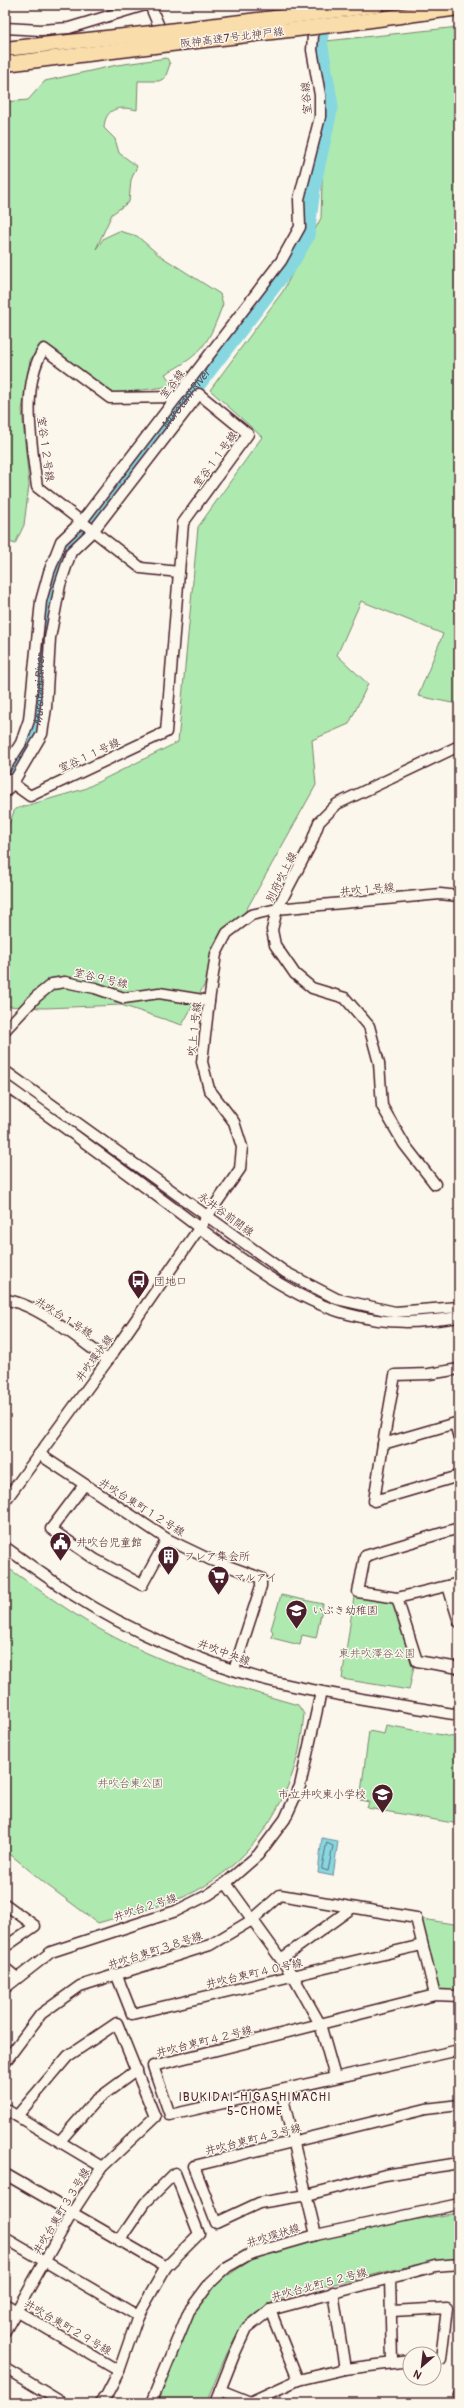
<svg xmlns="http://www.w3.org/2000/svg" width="464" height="2408" viewBox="0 0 464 2408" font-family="Pangolin,'Klee One',sans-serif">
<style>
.green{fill:#aee9af;stroke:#7c846d}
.water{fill:#87d7e1;stroke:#6f8d98}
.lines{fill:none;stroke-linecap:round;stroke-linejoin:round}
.shore{stroke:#626974;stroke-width:1}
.river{stroke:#87d7e1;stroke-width:17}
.minor-casing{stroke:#4a1f2b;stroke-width:13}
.highway-casing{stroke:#4a1f2b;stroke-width:17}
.minor{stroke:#fbf7ec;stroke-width:10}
.highway{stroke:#f9ddab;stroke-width:14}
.highway-bridge-casing{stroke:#4a1f2b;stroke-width:17;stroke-linecap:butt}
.highway-bridge{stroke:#f9ddab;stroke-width:14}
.labels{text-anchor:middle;stroke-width:3;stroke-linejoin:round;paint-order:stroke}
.street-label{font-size:11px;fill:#4a1f2b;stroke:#fbf7ec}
.poi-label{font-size:11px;fill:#4a1f2b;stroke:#fbf7ec;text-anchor:start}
.park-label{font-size:11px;fill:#63524c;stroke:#fbf7ec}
.water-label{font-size:12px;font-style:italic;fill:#5c5662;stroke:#fbf7ec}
.neighbourhood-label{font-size:12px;letter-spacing:1px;fill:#4a1f2b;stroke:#fbf7ec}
</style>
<rect width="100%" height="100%" fill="#fbf7ec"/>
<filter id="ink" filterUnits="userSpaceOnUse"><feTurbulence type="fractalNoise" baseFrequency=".025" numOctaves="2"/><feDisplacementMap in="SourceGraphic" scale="8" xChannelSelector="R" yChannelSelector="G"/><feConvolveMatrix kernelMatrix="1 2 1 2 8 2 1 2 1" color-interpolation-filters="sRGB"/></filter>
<g filter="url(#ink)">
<!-- green -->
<g class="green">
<path d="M459 27V702L452 703 418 696 443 634 361 601 337 655 368 684 349 724 312 740 316 785 182 1025 121 1005 45 1008 5 1006V834L15 809 84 789 178 742 198 527 262 437 210 390 283 291 321 218 326 41Z"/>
<path d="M167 58 170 64 165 78 159 81H138L137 110C120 106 105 107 104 128L115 139 119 153 137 166 131 180 129 202 112 214 96 249 104 238 119 231 137 236 159 255 220 294 223 304C208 344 203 354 165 374L173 386 112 394 42 344 30 360 22 410 29 485 24 525 15 544 5 540V233L9 224 7 219H5V102L28 100 45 81 117 65Z"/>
<path d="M5 1566C40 1590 74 1616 112 1636 171 1667 234 1687 298 1705L304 1714C302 1730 301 1747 296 1762 281 1816 246 1864 196 1891 166 1907 131 1913 98 1923L47 1885 5 1850Z"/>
<path d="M281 1595 323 1604 316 1638 302 1635 300 1645 272 1638 273 1632 271 1629Z"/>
<path d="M354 1597 389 1600 395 1604 414 1666 409 1690 342 1679Z"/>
<path d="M386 1725 459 1738V1824L367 1808 369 1802 360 1800 369 1731 384 1734Z"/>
<path d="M416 1918 459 1925V1996L435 1995Z"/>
<path d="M459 2213V2261C425 2260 390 2271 357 2279 334 2284 311 2288 289 2296 275 2301 261 2309 249 2319 232 2334 216 2381 206 2403H158L176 2358 189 2311 218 2282 251 2260 297 2244 366 2227Z"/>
</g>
<!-- water -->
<path class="water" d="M322 1838 338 1841 333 1876 318 1873Z"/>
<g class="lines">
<!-- shore -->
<path class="shore" d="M327 1843 333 1846 328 1871 322 1869Z"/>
<!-- river -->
<path class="river" id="s1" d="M5 782 31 739 39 718 40 660 44 626 53 585 68 547 109 499 291 262 306 236 313 183 330 106 319 41 324 12"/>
<defs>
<g id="minor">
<path d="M150 5 163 36"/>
<path d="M5 28 41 30 69 28 145 5"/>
<path d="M177 397 110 398 44 349C20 384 32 447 37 487L141 568 179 572"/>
<path d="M5 768 21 743 29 720 41 601 49 572 61 541 82 521 281 261 300 227 299 199 320 117V95L312 50 315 5"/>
<path d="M5 778 30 796 166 732 183 523 248 434 199 394 94 530 71 552 60 585 50 638 46 708 42 734 13 783 5 792"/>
<path d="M5 1030 36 997 52 984 65 982 95 988 124 998 159 993 209 1001"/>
<path d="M5 1071 285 1272 337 1299 395 1312 459 1307"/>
<path d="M5 1085C62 1125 118 1167 173 1208 224 1246 287 1298 348 1314 389 1325 418 1323 459 1317"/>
<path d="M435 1184 404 1144 382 1106 379 1063 369 1026 345 998 312 988 295 974 275 945 272 930 277 909 311 844 319 822 337 804 459 746"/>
<path d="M5 1300C35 1302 82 1342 108 1360"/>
<path d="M459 1369 429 1374 395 1375 383 1444 459 1422"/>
<path d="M455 1424 459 1438"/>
<path d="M383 1444 374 1501 459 1476"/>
<path d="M39 1454 167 1539 211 1560 261 1578V1586L234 1670"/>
<path d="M84 1485 51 1529 96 1560 142 1585 167 1539"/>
<path d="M5 1501 108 1360 240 1169 242 1147 234 1122 209 1089 202 1062 209 1001 216 954 227 933 251 915 277 909 440 894 459 896"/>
<path d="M459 1528 365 1556 358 1592 397 1598 459 1583"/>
<path d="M5 1547C27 1563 49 1579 72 1594 127 1630 207 1665 271 1681 333 1696 396 1704 459 1715"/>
<path d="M448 1586 459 1622"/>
<path d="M397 1598 417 1661 459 1668"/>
<path d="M226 1883 293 1976 320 2024 335 2077"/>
<path d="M5 1904 35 1926 5 1947"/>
<path d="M281 1959 352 1908"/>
<path d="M5 1968 17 1978"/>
<path d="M117 1976 132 2014 422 1945"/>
<path d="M5 1988 51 1952 176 1911 208 1895 226 1883 258 1855 285 1819 300 1786 321 1692"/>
<path d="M459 1996 435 1995 153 2066 170 2115 459 2050"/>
<path d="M5 2062 41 2014 80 1986 210 1945 252 1920 280 1895 416 1918 435 1995"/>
<path d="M281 2090 316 2235"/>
<path d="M459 2105 426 2109 194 2166 216 2223 259 2203 307 2195 385 2175 459 2163"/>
<path d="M5 2109 102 2167"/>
<path d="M60 2141 95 2101 137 2070"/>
<path d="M5 2174 166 2267"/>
<path d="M5 2238 138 2316"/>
<path d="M390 2278 392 2362"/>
<path d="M333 2292 345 2369"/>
<path d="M5 2304 119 2371"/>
<path d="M270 2310 298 2380"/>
<path d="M392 2311 447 2308 441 2359H434"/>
<path d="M5 2331 72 2213 102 2167 155 2117 117 2023 68 2056 17 2116"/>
<path d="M5 2368 63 2403"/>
<path d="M220 2390 250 2402 298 2380 345 2369 410 2361"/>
<path d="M99 2403 106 2396 119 2371 138 2316 166 2267 199 2234 175 2173 145 2203 119 2241"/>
<path d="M151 2403 189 2311 210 2283 227 2267 250 2254 316 2235 459 2204"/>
<path d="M215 2403 234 2355 246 2329 270 2310 435 2266 459 2264"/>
<path d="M458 2403 459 2395"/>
</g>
<g id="highway">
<path d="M348 9 377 5"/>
<path d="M349 23 459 8"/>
<path d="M5 49 152 33"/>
<path d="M5 64 154 46"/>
</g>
</defs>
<!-- minor casing -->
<use href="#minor" class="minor-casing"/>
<!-- highway casing -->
<use href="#highway" class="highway-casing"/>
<!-- minor -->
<use href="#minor" class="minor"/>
<!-- highway -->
<use href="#highway" class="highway"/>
<defs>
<g id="highway-bridge">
<path d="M152 33 348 9"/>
<path d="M154 46 349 23"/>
</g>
</defs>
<!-- highway-bridge casing -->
<use href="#highway-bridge" class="highway-bridge-casing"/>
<!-- highway-bridge -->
<use href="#highway-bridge" class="highway-bridge"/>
</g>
</g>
<!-- icons -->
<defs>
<symbol id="bus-pin" viewBox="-11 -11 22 30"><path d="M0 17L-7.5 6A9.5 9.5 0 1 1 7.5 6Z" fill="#4a1f2b" stroke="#fbf7ec"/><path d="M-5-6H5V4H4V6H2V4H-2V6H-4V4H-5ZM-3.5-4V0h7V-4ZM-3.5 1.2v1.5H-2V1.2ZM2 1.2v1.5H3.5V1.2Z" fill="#fff"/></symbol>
<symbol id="civic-pin" viewBox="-11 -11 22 30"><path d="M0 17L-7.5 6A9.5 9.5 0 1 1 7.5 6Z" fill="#4a1f2b" stroke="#fbf7ec"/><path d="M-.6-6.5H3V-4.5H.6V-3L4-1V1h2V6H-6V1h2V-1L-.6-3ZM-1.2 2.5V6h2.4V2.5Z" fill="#fff"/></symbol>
<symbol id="building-pin" viewBox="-11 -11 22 30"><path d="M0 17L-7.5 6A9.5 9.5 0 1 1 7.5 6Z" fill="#4a1f2b" stroke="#fbf7ec"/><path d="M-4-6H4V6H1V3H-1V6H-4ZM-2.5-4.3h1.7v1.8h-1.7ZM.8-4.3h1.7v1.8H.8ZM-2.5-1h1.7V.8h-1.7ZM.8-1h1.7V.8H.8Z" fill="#fff"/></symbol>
<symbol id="supermarket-pin" viewBox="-11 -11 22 30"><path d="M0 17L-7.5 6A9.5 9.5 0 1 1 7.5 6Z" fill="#4a1f2b" stroke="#fbf7ec"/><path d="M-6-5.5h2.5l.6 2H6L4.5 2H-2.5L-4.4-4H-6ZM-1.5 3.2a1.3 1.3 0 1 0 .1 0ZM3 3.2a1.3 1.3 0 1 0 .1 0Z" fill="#fff"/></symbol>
<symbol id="school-pin" viewBox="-11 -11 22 30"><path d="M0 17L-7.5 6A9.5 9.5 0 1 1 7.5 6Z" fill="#4a1f2b" stroke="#fbf7ec"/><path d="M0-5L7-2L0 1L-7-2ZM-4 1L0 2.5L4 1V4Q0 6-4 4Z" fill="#fff"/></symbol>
</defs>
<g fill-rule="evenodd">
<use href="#bus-pin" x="126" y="1268" width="25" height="34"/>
<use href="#civic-pin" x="48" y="1530" width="25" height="34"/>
<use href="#building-pin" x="156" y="1544" width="25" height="34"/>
<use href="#supermarket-pin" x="206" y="1564" width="25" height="34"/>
<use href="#school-pin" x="284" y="1598" width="25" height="34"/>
<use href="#school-pin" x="370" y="1782" width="25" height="34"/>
</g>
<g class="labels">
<!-- street labels -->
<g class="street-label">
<text transform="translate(232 37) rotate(-7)" y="4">阪神高速7号北神戸線</text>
<text transform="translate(306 98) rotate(-94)" y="4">室谷線</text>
<text transform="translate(172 384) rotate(-53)" y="4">室谷線</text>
<text transform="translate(46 449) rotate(82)" y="4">室谷１２号線</text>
<text transform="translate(215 459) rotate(-54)" y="4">室谷１１号線</text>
<text transform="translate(89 755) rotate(-25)" y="4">室谷１１号線</text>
<text transform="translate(281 877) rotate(-63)" y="4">別府吹上線</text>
<text transform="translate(367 889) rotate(-5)" y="4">井吹１号線</text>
<text transform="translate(101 978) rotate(13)" y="4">室谷９号線</text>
<text transform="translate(194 1029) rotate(-84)" y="4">吹上１号線</text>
<text transform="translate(226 1214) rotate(36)" y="4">永井谷前開線</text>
<text transform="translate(64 1317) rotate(32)" y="4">井吹台１号線</text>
<text transform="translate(94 1358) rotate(-54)" y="4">井吹環状線</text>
<text transform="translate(142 1507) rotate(32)" y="4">井吹台東町１２号線</text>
<text transform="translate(224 1652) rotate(20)" y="4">井吹中央線</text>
<text transform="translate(145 1907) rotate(-18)" y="4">井吹台２号線</text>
<text transform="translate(155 1950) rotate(-18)" y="4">井吹台東町３８号線</text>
<text transform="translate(254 1973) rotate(-13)" y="4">井吹台東町４０号線</text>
<text transform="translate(204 2041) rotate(-14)" y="4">井吹台東町４２号線</text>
<text transform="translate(253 2139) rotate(-14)" y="4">井吹台東町４３号線</text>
<text transform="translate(61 2211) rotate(-59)" y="4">井吹台東町３３号線</text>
<text transform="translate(273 2235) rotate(-17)" y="4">井吹環状線</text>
<text transform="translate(319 2284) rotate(-15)" y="4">井吹台北町５２号線</text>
<text transform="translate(68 2327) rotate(30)" y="4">井吹台東町２９号線</text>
</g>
<!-- poi labels -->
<g class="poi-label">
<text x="154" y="1285">団地口</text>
<text x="76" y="1546">井吹台児童館</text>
<text x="184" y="1560">フレア集会所</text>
<text x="234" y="1581">マルアイ</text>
<text x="312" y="1614">いぶき幼稚園</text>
<text x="366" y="1798" text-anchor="end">市立井吹東小学校</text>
</g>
<!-- park labels -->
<g class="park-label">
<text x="377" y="1657">東井吹澤谷公園</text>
<text x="130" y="1787">井吹台東公園</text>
</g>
<!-- water labels -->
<g class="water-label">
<text dy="4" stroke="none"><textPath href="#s1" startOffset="437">Murotani River</textPath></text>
<text dy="4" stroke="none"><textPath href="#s1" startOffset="101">Murotani River</textPath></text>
</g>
<!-- neighbourhood labels -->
<g class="neighbourhood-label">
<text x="255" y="2101">IBUKIDAI-HIGASHIMACHI<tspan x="255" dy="14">5-CHOME</tspan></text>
</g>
</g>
<!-- margin -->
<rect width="464" height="2408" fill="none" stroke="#fbf7ec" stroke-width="20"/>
<rect x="10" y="10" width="444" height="2388" fill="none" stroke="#4a1f2b" stroke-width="1.5" filter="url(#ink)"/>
<!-- north arrow -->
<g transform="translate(422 2366) rotate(208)"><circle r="19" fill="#fbf7ec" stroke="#b4a19f"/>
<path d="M0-3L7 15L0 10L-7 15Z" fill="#4a1f2b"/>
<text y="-6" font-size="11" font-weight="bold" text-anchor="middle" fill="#4a1f2b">N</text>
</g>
</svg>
